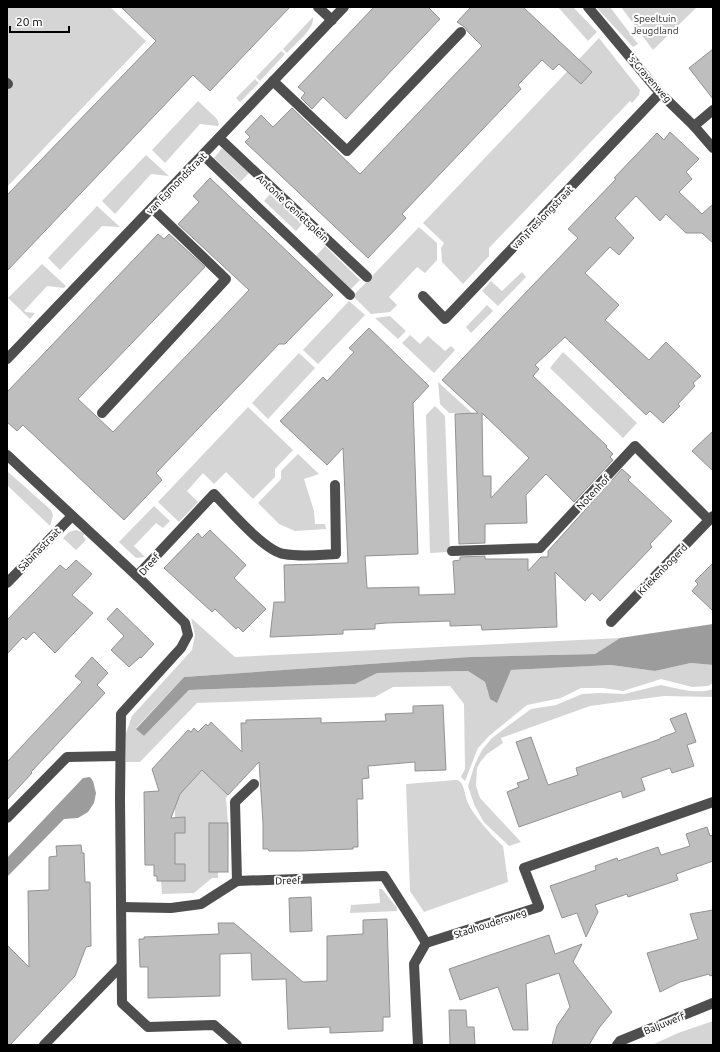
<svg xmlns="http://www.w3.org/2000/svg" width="720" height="1052" viewBox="0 0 720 1052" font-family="Ubuntu,sans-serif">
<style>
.green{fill:#d5d5d5}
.water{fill:#9c9c9c}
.building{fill:#bebebe;stroke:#929292;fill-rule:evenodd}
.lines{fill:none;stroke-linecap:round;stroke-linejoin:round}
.minor{stroke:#4e4e4e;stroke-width:10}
.labels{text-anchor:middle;stroke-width:4;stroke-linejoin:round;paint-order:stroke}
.park-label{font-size:10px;fill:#2c2c2c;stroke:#fff}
.street-label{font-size:10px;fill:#000;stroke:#fff}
</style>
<rect width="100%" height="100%" fill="#fff"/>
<!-- green -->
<g class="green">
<path d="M7 7H110L146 41 7 187Z"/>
<path d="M558 7H573L597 32 588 41Z"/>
<path d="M596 7H610L638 44 633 47Z"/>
<path d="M621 7H697L653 50Z"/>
<path d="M313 17C315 29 295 44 287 53L283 49Z"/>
<path d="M599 38 640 90 639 95 632 103 630 101 489 248V256L463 284 442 262 441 248 444 243 423 223Z"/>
<path d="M281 51 285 54 260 81 256 77Z"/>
<path d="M255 79 259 83 240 102 236 98Z"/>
<path d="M198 101 217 119 219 124 218 126 200 124 165 163 152 150Z"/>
<path d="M222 148 249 173 240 182 214 158Z"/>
<path d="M146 155 169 176 151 174 115 214 102 201Z"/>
<path d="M271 193 303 223 296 231 264 201Z"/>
<path d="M97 206 120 227 102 226 60 270 48 258Z"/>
<path d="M419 227 437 243V260L425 273 417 267 389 297 397 305 390 312 371 314 353 296Z"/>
<path d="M325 246 360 280 351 289 316 256Z"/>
<path d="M42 264 66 286 64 288 47 286 24 311 26 312 35 313 30 319 8 298Z"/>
<path d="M522 272 526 277 498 306 482 291 491 281 502 291Z"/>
<path d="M349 301 365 315 318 364 303 350Z"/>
<path d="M487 305 493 311 471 333 466 327Z"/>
<path d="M390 316 406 331 398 339 375 318Z"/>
<path d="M410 335 420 344 428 336 445 351 451 346 455 350 434 373 402 343Z"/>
<path d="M563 352 637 423 623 438 550 368Z"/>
<path d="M299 353 315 368 268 419 252 403Z"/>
<path d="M438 382 472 413H449L440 404Z"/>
<path d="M435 406 445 416 450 552 430 553 426 415Z"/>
<path d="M248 407 293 450 275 469V477L253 499 226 472 214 484 203 473 187 491 198 502 179 522 158 502Z"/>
<path d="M298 454 319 474 304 479 314 511 315 524H325L326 529 295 531 279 524 258 503 281 479V471Z"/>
<path d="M7 471 51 510 53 515 50 526 7 485Z"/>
<path d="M154 506 170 521 163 528 156 523 134 546 145 557 136 558 119 542Z"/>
<path d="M76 530 85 533 83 536 86 540 76 550 63 538 69 532Z"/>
<path d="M191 618 235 657 620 638 595 654 470 657 184 677 136 728 144 736 189 690 354 684 376 673 468 671 485 682 490 699 511 670 611 665 655 671 691 663 713 665V683L708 686 692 687 661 679 623 691 603 688H581L561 698 527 705 489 736 478 748 465 781 461 777 465 769 464 704 450 686 393 687 375 697 197 703 140 762H126V733L132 716 192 650 195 635Z"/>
<path d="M661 685C677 688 697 695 713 689V697L664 696 590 706 501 738 503 743 487 754 481 761 477 768 476 786 480 798 521 842 509 846 489 827 483 821 474 804 468 786 475 764 482 750 492 738 531 709 556 705 582 694 600 693 624 694Z"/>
<path d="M214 748 245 777 241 782 228 770 215 783 228 795 226 798 228 823H210L211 840H228V851H209V872H218V878H212L194 893 162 894 161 881H185V864H175V833H185V817L175 818V801H177L184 784Z"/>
<path d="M456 780C465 781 464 795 468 803 473 815 493 837 503 846L508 882 424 912 410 891 406 784Z"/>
<path d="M379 889H382L397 908V911L350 913 351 905 380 903Z"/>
<path d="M713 1021V1045H652L678 1033Z"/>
</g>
<!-- water -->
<g class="water">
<path d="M713 624V665L691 663 655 671 611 665 511 670 497 703 490 699 485 682 468 671 377 673 355 684 189 690 144 736 136 729 184 677 470 657 595 654 620 638Z"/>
<path d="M90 777 93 781 96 793 94 803 88 812 78 818 64 819 7 877V858L83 778Z"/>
</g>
<!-- building -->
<g class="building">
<path d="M121 7H290L210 91 193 75 7 271V195L156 41Z"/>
<path d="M374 7H428L440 19 346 119 323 97 312 109 301 98 305 93 298 87Z"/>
<path d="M471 7H523L592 72 581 84 559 64 553 70 542 60 518 85 521 89 402 214 406 218 368 258 245 142 250 137 245 132 261 115 273 127 292 108 360 174 482 46 467 31 466 28 457 22Z"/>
<path d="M713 49V99L689 68Z"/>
<path d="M670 132 699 159 686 172 692 179 679 192 702 214 713 204V243L702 233H686L666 214 660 221 636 196 615 218 634 238 619 255 610 247 585 273 619 305 605 320 649 360 666 342 701 376 693 383 695 386 678 404 680 406 663 423 650 411 646 415 565 337 535 365 539 369 533 376 607 446 606 447 613 454 610 457 613 460 574 502 546 474 526 495 527 523 485 524V543L459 544 455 414 478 413 442 380 578 238 568 229 616 179 614 178 657 133 664 140ZM482 413 529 458 491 498V476H483Z"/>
<path d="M210 178 333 295 285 344H279L156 473 162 480 124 520 23 425 17 431 7 422V392L158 234 164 239 169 234 205 267 78 399 113 432 213 328 249 290 178 224 199 202 193 196Z"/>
<path d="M369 328 429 386 413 403 418 554 365 556 367 588 419 587V595L455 594 453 561 460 560V557L485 556V559H528V571L541 557H548V551L622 469 631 477 628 480 672 521 650 544 652 547 600 601 592 593 585 601 555 572 557 627 482 630 481 625 450 626V621L386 623 375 624V629L343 630V634L270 637 274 602H285L284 565 348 563 343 448 327 465 280 421 323 377 327 381 354 352 349 348Z"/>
<path d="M713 431V471L692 451Z"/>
<path d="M210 530 246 565 234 578 266 609 243 632 238 627 236 629 215 609 212 612 164 568 198 533 202 538Z"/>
<path d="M76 560 92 574 72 595 93 613 55 653 34 632 26 640 23 637 7 654V620L60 565 66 570Z"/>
<path d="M713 563V611L692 591 698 584 695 581Z"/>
<path d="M117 608 154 644 141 658 140 657 129 667 111 650 124 636 107 619Z"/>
<path d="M92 657 108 673 97 685 105 693 31 772 32 773 7 800V762L82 682 75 676Z"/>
<path d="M443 705 446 770 415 771V762L368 766 369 778 362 779 363 799H357L358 847H353V849L300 851H269L268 849H263V823L259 762 228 795 202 770 180 794 171 818 185 817V833H175V864H185V881H157V876H154V865H145L144 792 159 791 152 769 188 730 191 732 194 728 198 732 206 724 208 726 211 722 242 752 241 723H246V720L321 718V723L386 721 385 714 413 713V706Z"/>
<path d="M686 713 696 742 687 745 694 766 672 773 670 768 641 778 645 790 623 798 621 791 519 827 507 792 519 787 517 783 529 779 516 742 531 737 548 785 578 775 576 768 660 739V738L676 732 670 719Z"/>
<rect x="209" y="823" width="19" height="49"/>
<path d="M707 827 710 836 713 835V861L676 874 678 880 628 897 627 894 595 905 598 912 586 937 577 913 562 918 550 886 596 870 595 866 617 858 618 861 658 847 661 855 690 846 686 834Z"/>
<path d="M81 845 82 853H84L85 882H90L91 946 86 947 75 976 10 1045H7V945L29 967 28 891 49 890V857L57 856 56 846Z"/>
<path d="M311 897 312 931 290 932 289 898Z"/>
<path d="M713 910V975L710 976 709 974 680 982 660 992 647 953 698 939 690 914Z"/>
<path d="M387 919 390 1017H383V1031L330 1033V1027L288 1029 286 979 252 980 251 953 220 954V996L148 998V967H140L139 939H144V937L219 934 218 923H234L303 982 327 981V936L363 934V920Z"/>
<path d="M549 935 555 954 582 944 573 962 612 1012 599 1028 589 1045H552L557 1026 570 1007 559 973 526 984 528 1030H513L498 987 460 1000 449 969Z"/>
<path d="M449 1010H466L467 1027H474L475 1045H450Z"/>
</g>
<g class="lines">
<!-- minor -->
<g class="minor">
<path d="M318 7 332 20"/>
<path d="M588 7 660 93 694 126 713 148"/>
<path d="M273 81 347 151 461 32"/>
<path d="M7 83 8 84"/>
<path d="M694 126 713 110"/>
<path d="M219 138 367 277"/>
<path d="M203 155 350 295"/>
<path d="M423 296 445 319 660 93"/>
<path d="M7 359 344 7"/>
<path d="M102 413 226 279 152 208"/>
<path d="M7 455 137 576"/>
<path d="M452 551 540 548 635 446 709 520"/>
<path d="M7 583 72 516"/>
<path d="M611 622 713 516"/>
<path d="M7 818 67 757 119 756"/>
<path d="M237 881 235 802 254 784"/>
<path d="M121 907 171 908 201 904 237 881 384 876 414 923 426 943"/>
<path d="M44 1045 121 966"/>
<path d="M237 1045 214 1025 148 1027 122 1003 120 798 121 714 181 648 188 635 185 623 137 576 214 494C229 509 264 551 284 554 301 557 319 555 336 554L335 485"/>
<path d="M418 1045 414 964 426 943 539 907 524 868 713 802"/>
<path d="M617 1045 620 1041 713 1003"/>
</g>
</g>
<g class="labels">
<!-- park labels -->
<g class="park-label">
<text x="655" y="22">Speeltuin<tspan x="655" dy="12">Jeugdland</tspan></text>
</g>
<!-- street labels -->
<g class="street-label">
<text transform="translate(650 78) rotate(49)" y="4">'s-Gravenweg</text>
<text transform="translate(176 183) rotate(-46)" y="4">van Egmondstraat</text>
<text transform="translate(293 208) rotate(43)" y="4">Antonie Genietsplein</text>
<text transform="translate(542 217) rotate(-46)" y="4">van Treslongstraat</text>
<text transform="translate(593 492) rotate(-47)" y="4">Notenhof</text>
<text transform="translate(39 549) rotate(-46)" y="4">Sabinastraat</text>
<text transform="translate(149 564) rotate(-48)" y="4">Dreef</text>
<text transform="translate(662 569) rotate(-46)" y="4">Kriekenbogerd</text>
<text transform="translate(288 880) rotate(-2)" y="4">Dreef</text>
<text transform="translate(490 923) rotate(-18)" y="4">Stadhoudersweg</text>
<text transform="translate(664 1023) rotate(-22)" y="4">Baljuwerf</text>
</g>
</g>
<!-- border -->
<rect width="720" height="1052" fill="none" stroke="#000000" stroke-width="16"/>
<!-- scale -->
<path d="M10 26v6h59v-6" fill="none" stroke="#000000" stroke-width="2"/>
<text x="16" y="26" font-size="12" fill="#000000" stroke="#ffffff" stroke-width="3" paint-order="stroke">20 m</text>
</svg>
